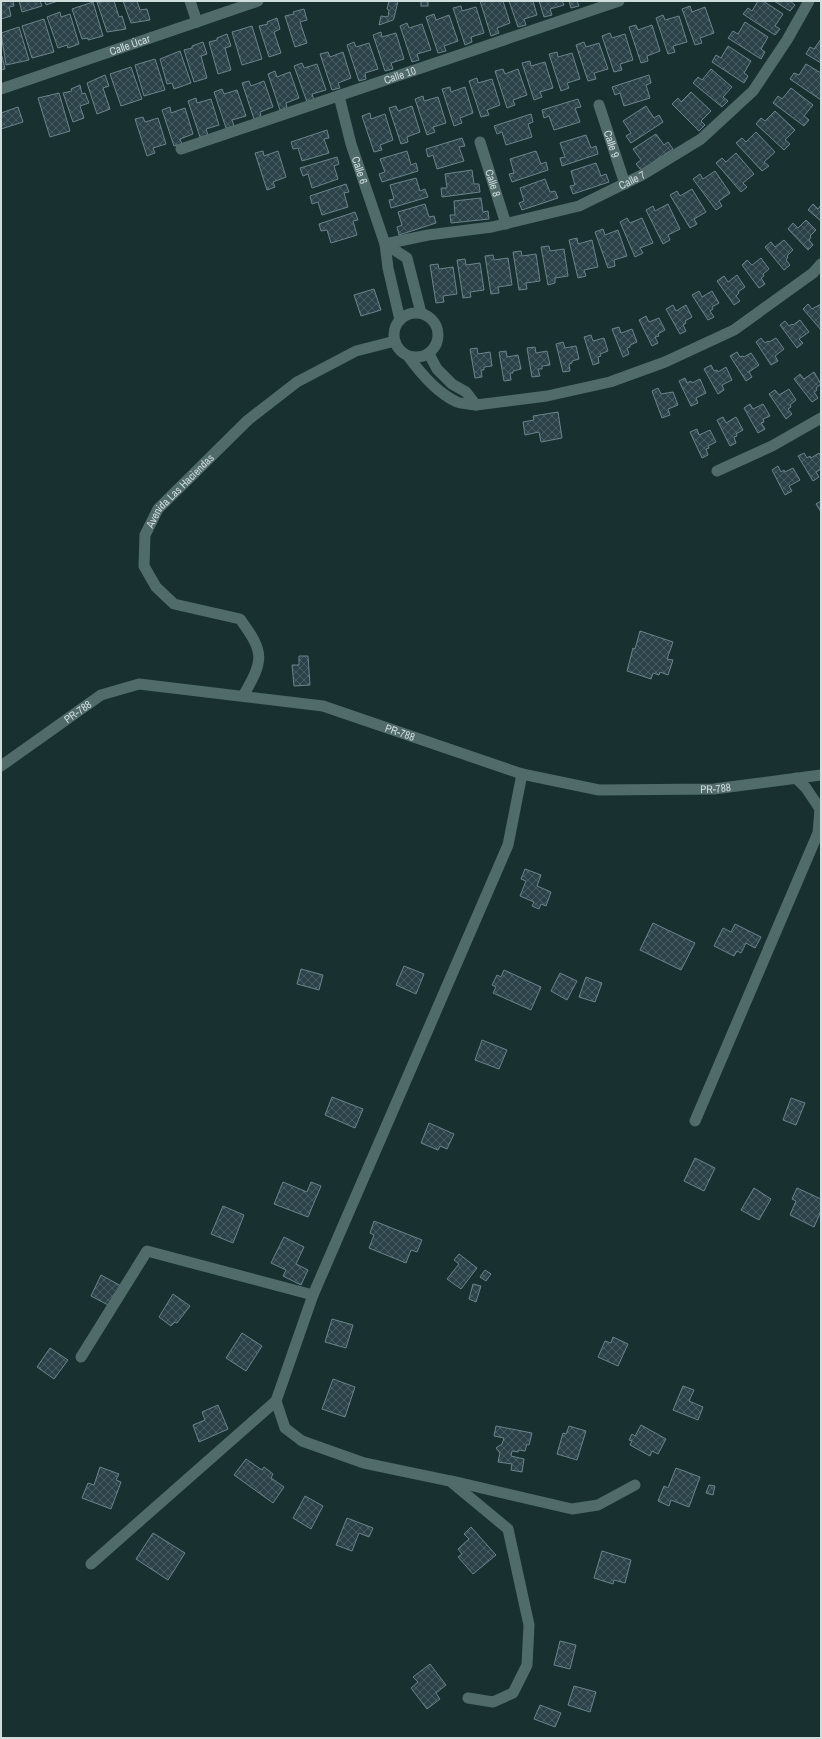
<svg xmlns="http://www.w3.org/2000/svg" width="822" height="1739" viewBox="0 0 822 1739" font-family="'Archivo Narrow',sans-serif">
<style>
.building{fill:url(#building-cross-hatch);stroke:#6b848b}
.lines{fill:none;stroke-linecap:round;stroke-linejoin:round}
.minor{stroke:#516b6b;stroke-width:11}
.tertiary{stroke:#516b6b;stroke-width:11}
.labels{text-anchor:middle;stroke-width:3;stroke-linejoin:round;paint-order:stroke}
.street-label{font-size:11px;fill:#cfdddc;stroke:#0c1716}
</style>
<defs>
<pattern id="building-cross-hatch" width="8" height="8" patternUnits="userSpaceOnUse"><rect width="8" height="8" fill="#2b4249"/><path d="M0 0l8 8M0 8l8-8" fill="none" stroke="#495d63"/></pattern>
</defs>
<rect width="100%" height="100%" fill="#183130"/>
<!-- building -->
<g class="building">
<path d="M1 1H13L14 6 9 7 11 16 1 19Z"/>
<path d="M19 1H40L42 6 22 12Z"/>
<path d="M45 1H58L46 5Z"/>
<path d="M114 1 119 17 122 16 126 29 107 32 97 2Z"/>
<path d="M123 1H137L140 10 147 9 150 20 131 23Z"/>
<path d="M389 1H398L394 18 393 20 379 25 381 16 388 17 389 10 387 9Z"/>
<rect x="421" y="1" width="7" height="5"/>
<path d="M480 1H503L510 23 497 28 499 33 491 36Z"/>
<path d="M509 1H533L537 15 524 19 526 25 518 27Z"/>
<path d="M539 1H562L564 5 550 9 552 15 544 17Z"/>
<path d="M569 1H577L579 6 571 8Z"/>
<path d="M758 1H763L783 14 775 26 780 29 775 35 743 14 748 8 752 11Z"/>
<path d="M774 1H790L795 5 790 11Z"/>
<path d="M93 2 103 36 88 40V38L82 39 72 9Z"/>
<path d="M461 6 462 11 476 7 484 33 471 37 472 42 465 45 453 8Z"/>
<path d="M690 6 692 12 705 7 714 33 700 38 702 43 695 45 682 9Z"/>
<path d="M304 9 307 20 300 22 307 43 295 47 285 16 294 14 293 12Z"/>
<path d="M60 12 61 17 70 14 79 44 68 48 67 45 58 48 47 17Z"/>
<path d="M434 14 436 20 449 15 458 41 444 46 446 51 438 53 426 17Z"/>
<path d="M663 15 665 20 679 16 687 42 673 46 675 52 668 54 656 18Z"/>
<path d="M277 18 280 29 274 32 281 53 269 57 259 26 268 24 267 22Z"/>
<path d="M44 19 54 52 32 58 22 26Z"/>
<path d="M745 22 768 37 761 49 765 52 761 59 728 38 733 31 738 34Z"/>
<path d="M407 23 409 28 422 24 431 50 417 54 419 60 412 62 400 26Z"/>
<path d="M636 25 638 30 652 25 660 51 647 56 648 61 641 63 629 27Z"/>
<path d="M252 26 262 59 242 65 232 32Z"/>
<path d="M19 27 29 60 6 65 1 33Z"/>
<path d="M381 32 382 37 396 33 404 59 391 63 393 69 385 71 373 35Z"/>
<path d="M610 33 612 38 625 34 633 60 620 64 622 70 614 72 602 36Z"/>
<path d="M227 34 231 46 225 48 231 70 218 74 209 42 217 40V38Z"/>
<path d="M821 39V63L806 54 810 47 814 49Z"/>
<path d="M203 42 207 54 201 56 207 78 194 82 184 50 192 48V46Z"/>
<path d="M354 42 356 47 369 43 378 69 365 73 366 79 359 81 347 45Z"/>
<path d="M584 42 586 47 599 43 608 69 594 73 596 79 588 81 576 45Z"/>
<path d="M728 46 751 61 744 73 748 76 744 83 712 62 716 55 721 58Z"/>
<path d="M180 51 191 83 174 89 172 83 167 84 160 59Z"/>
<path d="M328 52 330 57 343 52 351 78 338 83 340 88 332 90 320 54Z"/>
<path d="M557 52 558 57 572 53 580 79 567 83 569 88 561 91 549 54Z"/>
<path d="M2 56 5 69 1 70V57Z"/>
<path d="M155 59 165 90 144 96 135 65Z"/>
<path d="M530 61 531 66 545 62 553 88 540 92 542 97 534 100 522 63Z"/>
<path d="M302 63 304 68 317 64 326 90 312 94 314 100 307 102 294 66Z"/>
<path d="M806 64 821 73V100L790 79 794 73 799 75Z"/>
<path d="M131 67 142 99 121 106 110 74Z"/>
<path d="M503 69 505 74 518 69 527 95 513 100 515 105 507 108 495 71Z"/>
<path d="M711 69 732 87 723 97 728 101 722 107 693 83 698 77 702 80Z"/>
<path d="M275 71 277 77 290 72 299 98 286 103 287 108 280 110 268 74Z"/>
<path d="M105 75 109 86 103 88 110 109 97 114 87 83Z"/>
<path d="M649 75 651 83 646 85 650 98 624 106 620 93 615 95 612 87Z"/>
<path d="M477 78 478 83 492 79 500 105 487 110 489 115 481 117 469 81Z"/>
<path d="M249 81 251 86 264 81 273 107 260 112 261 117 254 119 242 83Z"/>
<path d="M80 85 82 94 85 93 89 103 80 106 84 118 73 122 63 93 72 91 71 89Z"/>
<path d="M450 87 451 92 465 87 473 113 460 118 462 123 454 126 442 89Z"/>
<path d="M791 88 813 105 804 116 809 120 804 126 773 103 778 96 782 99Z"/>
<path d="M222 89 224 94 237 90 246 116 232 120 234 126 226 128 214 92Z"/>
<path d="M691 92 711 111 701 121 705 125 699 131 672 104 678 98 681 102Z"/>
<path d="M59 93 70 131 50 137 38 98Z"/>
<path d="M423 96 424 101 438 97 446 123 433 127 435 132 427 135 415 99Z"/>
<path d="M196 98 197 103 211 99 219 125 206 129 208 135 200 137 188 101Z"/>
<path d="M578 99 581 107 575 108 580 122 554 130 549 116 544 118 542 110Z"/>
<path d="M396 106 398 111 412 106 420 132 407 137 408 142 401 144 389 108Z"/>
<path d="M646 106 654 118 659 115 663 122 631 143 626 136 631 133 623 121Z"/>
<path d="M18 107 23 122 1 129V113Z"/>
<path d="M170 107 171 113 185 108 193 134 180 139 182 144 174 146 162 110Z"/>
<path d="M775 111 795 130 785 140 790 144 784 150 756 124 761 118 765 121Z"/>
<path d="M370 113 371 119 385 114 393 140 380 145 382 150 374 152 362 116Z"/>
<path d="M531 114 533 122 528 124 532 137 506 145 502 132 497 134 494 126Z"/>
<path d="M143 117 145 122 158 118 166 144 153 148 155 153 147 156 135 119Z"/>
<path d="M327 130 329 138 324 139 329 153 302 161 298 148 293 149 291 142Z"/>
<path d="M756 132 775 152 764 162 769 166 762 171 736 143 742 138 746 142Z"/>
<path d="M656 134 664 145 668 142 673 149 641 170 636 164 641 160 633 149Z"/>
<path d="M586 135 591 148 596 146 598 154 562 166 560 158 565 157 560 143Z"/>
<path d="M462 138 465 146 459 147 464 161 437 169 433 155 428 157 426 149Z"/>
<path d="M263 151 264 156 278 151 286 177 273 182 275 187 267 190 255 153Z"/>
<path d="M407 151 411 165 416 163 418 171 382 182 379 174 385 172 380 159Z"/>
<path d="M536 151 541 164 546 162 548 170 512 182 509 174 514 173 510 159Z"/>
<path d="M736 153 754 174 743 183 747 187 741 192 716 163 722 158 726 162Z"/>
<path d="M337 157 339 164 334 166 338 179 312 188 308 174 303 176 300 168Z"/>
<path d="M596 163 601 176 606 174 609 182 573 194 570 186 575 185 571 171Z"/>
<path d="M472 170 474 184H479L480 192 442 197 441 188H447L445 174Z"/>
<path d="M715 171 730 193 719 201 722 206 716 210 693 179 700 174 703 179Z"/>
<path d="M416 178 420 191 425 189 428 197 391 208 389 200 394 199 390 185Z"/>
<path d="M545 179 550 192 555 191 558 198 522 210 519 203 524 201 520 188Z"/>
<path d="M346 184 349 192 344 193 348 207 322 215 318 202 312 204 310 196Z"/>
<path d="M692 189 706 212 694 219 697 224 690 228 670 195 677 191 680 196Z"/>
<path d="M481 198 483 212 488 211 489 219 451 223 450 215H455L454 201Z"/>
<path d="M425 204 429 217 434 216 436 223 399 235 397 227 402 225 398 212Z"/>
<path d="M668 204 680 229 668 235 670 240 663 244 646 210 653 206 655 211Z"/>
<path d="M813 204 818 209 821 205V221L808 210Z"/>
<path d="M355 212 358 220 353 221 357 235 331 243 327 230 321 231 319 224Z"/>
<path d="M627 218 630 223 642 218 653 243 640 248 643 253 635 257 620 222Z"/>
<path d="M806 220 816 230 810 236 811 237 809 240 813 245 808 250 788 229 793 223 798 228Z"/>
<path d="M603 229 605 235 618 230 627 256 614 260 615 266 608 268 595 232Z"/>
<path d="M577 238 578 244 592 240 598 267 584 270 586 276 578 278 569 240Z"/>
<path d="M784 240 793 250 787 256 788 257 786 260 790 265 784 270 765 247 771 242 775 247Z"/>
<path d="M549 246 550 251 564 249 568 276 555 278V283L548 285 541 247Z"/>
<path d="M521 251 522 256 536 254 540 281 526 283 527 289 519 290 513 252Z"/>
<path d="M493 255 494 260 508 258 512 285 498 287 499 293 491 294 485 256Z"/>
<path d="M761 258 769 269 763 274 764 276 761 278 765 284 759 288 742 265 747 260 752 265Z"/>
<path d="M465 259 466 265 480 263 484 290 470 292 471 297 463 298 457 260Z"/>
<path d="M438 264 439 269 453 267 457 294 443 296 444 302 436 303 430 265Z"/>
<path d="M737 275 745 287 738 292 739 293 736 296 740 301 734 305 717 281 724 276 728 282Z"/>
<path d="M374 289 381 310 361 316 354 295Z"/>
<path d="M699 291 702 297 712 291 719 303 712 307 713 309 710 311 714 317 708 320 692 295Z"/>
<path d="M808 304 812 309 821 304V330L803 309Z"/>
<path d="M673 305 676 311 686 305 692 317 685 321 686 323 683 325 686 331 680 334 666 309Z"/>
<path d="M646 316 649 322 659 318 665 330 658 334 659 336 655 337 658 343 652 346 639 320Z"/>
<path d="M800 320 809 332 799 339 803 343 797 348 780 325 785 321 789 326 792 324 793 325Z"/>
<path d="M619 327 621 333 632 329 637 342 630 345V347L627 348 629 354 623 357 612 329Z"/>
<path d="M591 335 593 341 604 338 608 351 600 354 601 356 598 357 599 363 593 365 584 337Z"/>
<path d="M761 338 765 343 768 341 769 342 776 338 784 349 775 356 778 361 771 365 756 342Z"/>
<path d="M563 342 565 348 576 346 579 359 572 361V363L569 364 570 371 563 372 556 344Z"/>
<path d="M535 347 536 353 547 351 550 365 542 366V369H538L540 376 532 377 527 348Z"/>
<path d="M477 348 478 354 490 352 492 366 484 367V370H481L482 377 475 378 470 349Z"/>
<path d="M506 351 507 357 518 355 521 369 513 371V373H510L511 380 504 381 499 352Z"/>
<path d="M737 352 740 357 743 356 744 357 751 353 759 365 749 372 752 377 746 381 730 356Z"/>
<path d="M711 365 714 371 717 370 718 372 726 367 732 380 722 385 724 390 718 394 704 369Z"/>
<path d="M814 372 821 384 816 388 817 390 814 392 818 398 812 402 794 379 800 374 804 379Z"/>
<path d="M685 378 687 383 691 381 692 383 700 379 706 393 696 398 698 403 691 406 679 381Z"/>
<path d="M658 388 661 394 673 392 678 405 668 409 670 415 662 418 652 391Z"/>
<path d="M789 389 796 400 790 405 791 407 788 409 792 414 786 419 769 394 775 390 779 395Z"/>
<path d="M750 404 753 409 763 404 770 416 763 419 764 422 761 423 765 429 758 433 744 408Z"/>
<path d="M558 412 562 438 541 442 539 432 525 435 523 422 534 420 533 416Z"/>
<path d="M723 417 726 423 736 417 743 430 736 434 737 436 734 437 736 443 730 446 717 420Z"/>
<path d="M697 429 699 435 710 430 716 442 708 446 709 448 706 449 708 455 702 458 690 432Z"/>
<path d="M804 453 807 458 810 456 811 458 819 453 821 457V469L816 472 819 477 813 481 798 456Z"/>
<path d="M778 466 781 472 784 470 785 472 793 468 800 480 789 486 792 491 785 495 772 470Z"/>
<path d="M821 501V512L816 504Z"/>
<path d="M640 631 673 642 667 659 673 660 668 675 660 672 659 675 653 673 651 679 627 671 633 648 635 649Z"/>
<path d="M299 656H308L310 685 294 686 292 665H299Z"/>
<path d="M525 869 541 875 537 886 551 892 546 906 541 904 539 909 532 906 534 902 520 896 526 881 521 879Z"/>
<path d="M653 923 695 943 681 970 640 950Z"/>
<path d="M735 924 761 937 755 948 746 943 741 953 737 951 734 956 714 946 723 928 731 932Z"/>
<path d="M404 966 424 974 416 994 396 985Z"/>
<path d="M301 969 323 975 319 990 297 984Z"/>
<path d="M504 970 541 987 531 1010 493 993 496 987 492 985 497 975 501 977Z"/>
<path d="M560 973 577 981 567 1000 551 991Z"/>
<path d="M586 977 602 983 595 1002 579 997Z"/>
<path d="M482 1040 507 1050 499 1069 475 1060Z"/>
<path d="M332 1097 363 1109 355 1128 325 1115Z"/>
<path d="M791 1098 805 1103 796 1125 783 1120Z"/>
<path d="M429 1123 454 1134 447 1149 440 1146 438 1150 421 1143Z"/>
<path d="M695 1158 715 1168 704 1191 684 1181Z"/>
<path d="M283 1182 307 1192 311 1182 321 1186 308 1217 274 1204Z"/>
<path d="M754 1188 771 1199 759 1220 741 1210Z"/>
<path d="M797 1188 821 1199V1211L814 1227 790 1215 796 1201 792 1199Z"/>
<path d="M223 1206 244 1215 233 1243 211 1234Z"/>
<path d="M374 1221 422 1240 417 1252 411 1250 406 1263 369 1248 374 1235 370 1233Z"/>
<path d="M284 1237 304 1247 296 1264 308 1270 301 1285 283 1276 286 1270 271 1263Z"/>
<path d="M459 1254 477 1268 461 1289 447 1279 459 1264 454 1260Z"/>
<path d="M485 1270 491 1274 486 1281 480 1277Z"/>
<path d="M101 1275 121 1286 110 1306 91 1296Z"/>
<path d="M473 1284 481 1286 476 1302 469 1299Z"/>
<path d="M173 1294 190 1306 177 1323 175 1322 171 1326 159 1317Z"/>
<path d="M332 1319 353 1325 346 1348 325 1342Z"/>
<path d="M242 1333 262 1346 246 1371 226 1358Z"/>
<path d="M613 1337 628 1344 618 1366 598 1357 605 1341 611 1343Z"/>
<path d="M50 1348 68 1360 54 1379 37 1367Z"/>
<path d="M333 1379 355 1387 345 1417 322 1409Z"/>
<path d="M683 1386 694 1390 689 1401 703 1407 698 1420 673 1410Z"/>
<path d="M218 1405 228 1429 199 1442 193 1425 205 1420 202 1412Z"/>
<path d="M641 1425 666 1439 658 1454 652 1451 650 1456 630 1445 632 1441 629 1440 632 1434 635 1436Z"/>
<path d="M496 1426 532 1433 529 1445 527 1444 525 1451 519 1450 518 1452 512 1451 511 1456 524 1459 522 1472 511 1470 512 1464 498 1462 500 1453 496 1448 502 1444 504 1438 494 1436Z"/>
<path d="M569 1426 586 1431 577 1460 557 1454 563 1433 566 1434Z"/>
<path d="M246 1459 262 1470 264 1467 273 1474 271 1478 284 1487 273 1503 234 1475Z"/>
<path d="M100 1467 119 1474 116 1480 121 1482 111 1509 82 1498 88 1483 94 1485Z"/>
<path d="M676 1468 700 1477 689 1507 671 1500 669 1506 658 1501 664 1486 668 1488Z"/>
<path d="M709 1485 715 1486 713 1495 706 1493Z"/>
<path d="M305 1496 323 1506 311 1529 293 1518Z"/>
<path d="M347 1518 373 1528 369 1537 359 1533 352 1551 336 1545Z"/>
<path d="M471 1527 496 1555 473 1574 458 1557 462 1554 458 1549 469 1539 464 1534Z"/>
<path d="M153 1533 185 1553 168 1580 136 1559Z"/>
<path d="M602 1551 631 1560 625 1583 614 1580 613 1584 594 1578Z"/>
<path d="M560 1641 576 1645 570 1669 554 1665Z"/>
<path d="M430 1664 446 1685 436 1693 440 1699 427 1709 411 1688 418 1682 413 1677Z"/>
<path d="M574 1686 596 1692 590 1712 568 1705Z"/>
<path d="M540 1705 561 1713 555 1727 534 1719Z"/>
</g>
<g class="lines">
<!-- minor -->
<g class="minor">
<path d="M190 1 197 22"/>
<path id="s1" d="M1 89 258 1"/>
<path id="s2" d="M339 96 351 144 385 244 428 235 492 227 579 206 642 175 701 139 753 91 787 40 809 1"/>
<path id="s3" d="M599 105 625 184"/>
<path id="s4" d="M480 142 506 224"/>
<path id="s5" d="M181 149 619 1"/>
<circle cx="416" cy="335" r="22"/>
<path d="M400 320 388 268 385 244 407 258 421 313"/>
<path d="M408 356C421 374 437 393 457 402 462 404 470 404 476 405L466 392 452 384 437 369 429 354"/>
<path d="M476 405 547 396 610 382 665 362 734 330 813 273 821 264"/>
<path d="M717 471 772 446 821 418"/>
<path id="s6" d="M243 696C264 660 265 653 240 619L174 604 156 587 144 566 145 535 158 509 248 420 297 382 356 351 395 341"/>
<path d="M695 1121 818 833 820 809 806 788 796 778"/>
<path d="M81 1357 147 1251 313 1295"/>
<path d="M452 1481 572 1509 598 1505 635 1485"/>
<path d="M91 1564 276 1401"/>
<path d="M468 1698 493 1702 513 1693 527 1665 529 1625 508 1529 450 1481 364 1463 302 1441 285 1428 276 1401 313 1295 508 845 522 774"/>
</g>
<!-- tertiary -->
<path class="tertiary" id="s7" d="M1 766 101 695 139 684 323 706 522 774 599 790 714 789 821 775"/>
</g>
<g class="labels">
<!-- street labels -->
<g class="street-label">
<text dy="4" stroke="none"><textPath href="#s1" startOffset="136">Calle Úcar</textPath></text>
<text dy="4" stroke="none"><textPath href="#s5" startOffset="231">Calle 10</textPath></text>
<text dy="4" stroke="none"><textPath href="#s3" startOffset="41">Calle 9</textPath></text>
<text dy="4" stroke="none"><textPath href="#s2" startOffset="77">Calle 6</textPath></text>
<text dy="4" stroke="none"><textPath href="#s2" startOffset="412">Calle 7</textPath></text>
<text dy="4" stroke="none"><textPath href="#s4" startOffset="43">Calle 8</textPath></text>
<text dy="4" stroke="none"><textPath href="#s6" startOffset="290">Avenida Las Haciendas</textPath></text>
<text dy="4" stroke="none"><textPath href="#s7" startOffset="94">PR-788</textPath></text>
<text dy="4" stroke="none"><textPath href="#s7" startOffset="429">PR-788</textPath></text>
<text dy="4" stroke="none"><textPath href="#s7" startOffset="753">PR-788</textPath></text>
</g>
</g>
<!-- border -->
<rect width="822" height="1739" fill="none" stroke="#cfdddc" stroke-width="4"/>
</svg>
